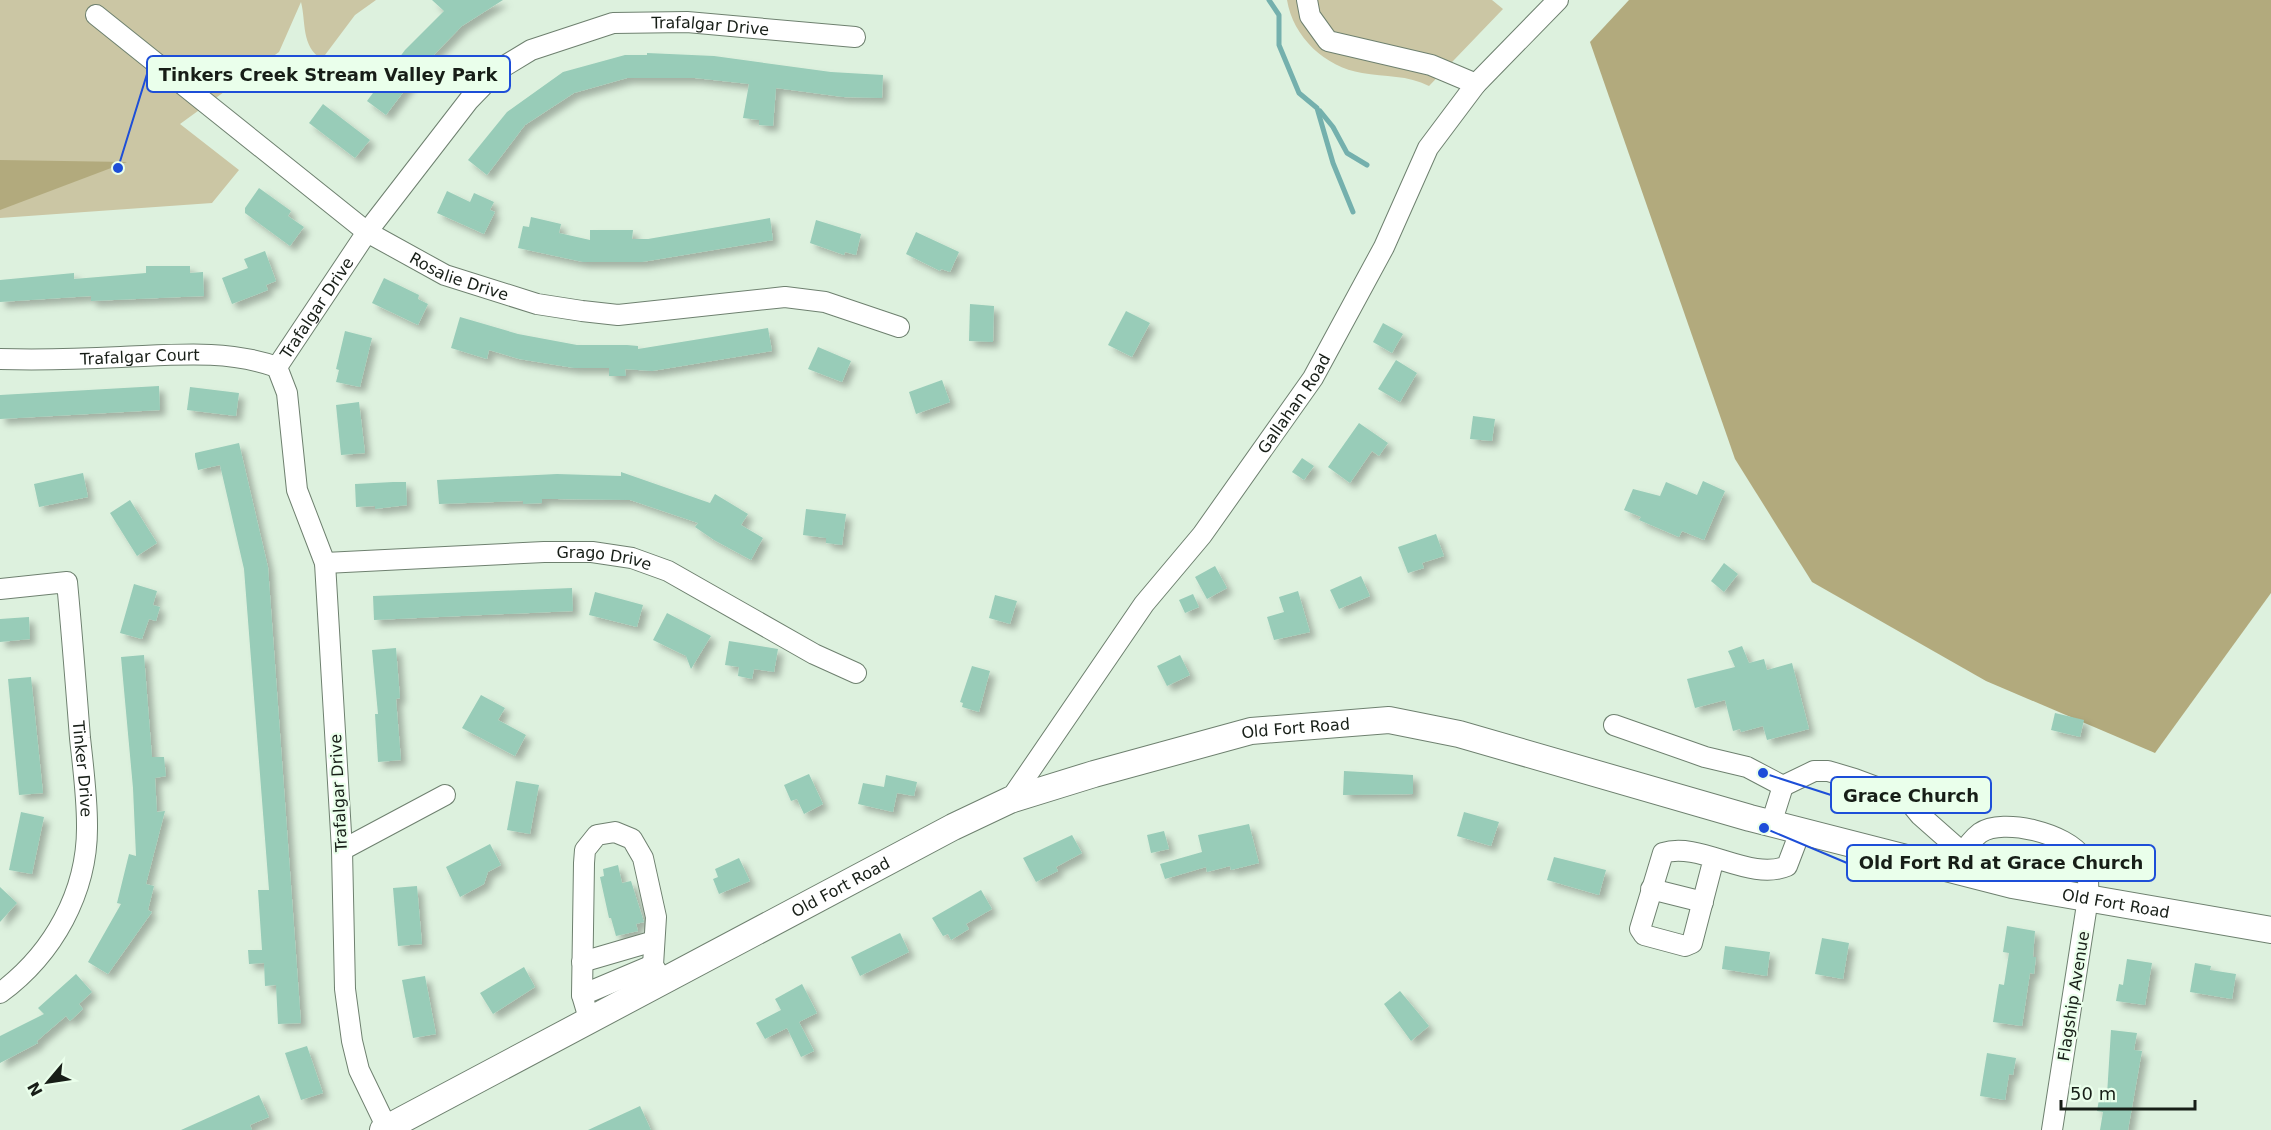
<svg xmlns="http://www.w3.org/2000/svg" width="2271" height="1130" viewBox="0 0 2271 1130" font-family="'DejaVu Sans',sans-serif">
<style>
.green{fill:#cbc6a4}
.forest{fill:#b2aa7d}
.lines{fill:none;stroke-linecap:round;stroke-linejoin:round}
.stream{stroke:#74b0ad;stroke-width:5}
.building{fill:#98ccb8;filter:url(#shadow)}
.minor-casing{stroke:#6e806f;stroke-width:22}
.major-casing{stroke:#6e806f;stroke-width:28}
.minor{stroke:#fff;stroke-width:20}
.major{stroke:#fff;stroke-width:26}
.labels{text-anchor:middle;stroke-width:4.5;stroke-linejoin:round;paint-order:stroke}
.street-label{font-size:16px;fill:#171e17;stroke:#eaffeb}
.leader{fill:none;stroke:#1d4ed8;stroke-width:2}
.callout-dot{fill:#1d4ed8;stroke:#eaffeb;stroke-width:2}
.callout{fill:#eaffeb;stroke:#1d4ed8;stroke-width:2}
.callout-label{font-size:18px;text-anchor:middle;font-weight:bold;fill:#171e17}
</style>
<defs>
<filter id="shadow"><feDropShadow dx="5.5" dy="5.5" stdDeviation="3" flood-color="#0004"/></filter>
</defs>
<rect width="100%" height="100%" fill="#ddf1de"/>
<!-- green -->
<g class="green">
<path d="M0 0H376L355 15 322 59C301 47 306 21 301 2L279 52 180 124 239 170 212 203 0 218Z"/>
<path d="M1287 0H1492L1503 9 1429 86C1408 75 1385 77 1362 73 1325 67 1293 37 1287 0Z"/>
</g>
<!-- forest -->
<g class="forest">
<path d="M1629 0H2271V593L2155 753 1986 681 1812 582 1735 459 1590 42Z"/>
<path d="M0 160 127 162 0 210Z"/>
</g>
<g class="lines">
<!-- stream -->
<g class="stream">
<path d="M1269 0 1279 15V45L1299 93 1317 108 1333 163 1353 212"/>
<path d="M1320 111 1333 127 1347 153 1367 165"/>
</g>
</g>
<!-- building -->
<g class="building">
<path d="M432 0H503L462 26 423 66 386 115 367 101 405 50 444 11Z"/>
<path d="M647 53 714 56 831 72 883 75 882 98 843 97 776 88 773 126 759 125V120L743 118 749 84 695 78H627L574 93 525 125 487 175 468 160 507 112 563 72 625 55H647Z"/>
<path d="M323 104 370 140 355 158 309 123Z"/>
<path d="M259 188 291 211 288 216 304 227 290 246 245 213V208Z"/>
<path d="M447 191 470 202 474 193 494 202 490 210 495 212 484 234 437 213Z"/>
<path d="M531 217 561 224 559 233 590 240V230H633L632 239H648L770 218 773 240 642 262H583L518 248 523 226 529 227Z"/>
<path d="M816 220 861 234 856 255 845 252 844 255 810 243Z"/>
<path d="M916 232 959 252 950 272 941 269 940 271 906 254Z"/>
<path d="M265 251 276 281 266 285 268 290 232 304 222 278 248 268 244 259Z"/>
<path d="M146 266H190V273L203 272 204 296 91 301V296L0 302V280L74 273V279L146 273Z"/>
<path d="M384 278 419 295 418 299 428 304 418 325 372 303Z"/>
<path d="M970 304 994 306 993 342 969 341Z"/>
<path d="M1126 311 1150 323 1132 357 1108 345Z"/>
<path d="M460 317 518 334 577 345H627L638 346V349L768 328 772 351 652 371 625 369 626 376H609V368H574L519 359 489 350 487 359 451 348Z"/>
<path d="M1383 323 1403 334 1392 353 1373 342Z"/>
<path d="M345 331 372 338 360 387 336 382 339 370 336 369Z"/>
<path d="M818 347 851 361 842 382 808 369Z"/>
<path d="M1396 360 1417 373 1400 402 1378 389Z"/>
<path d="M942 380 950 402 916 414 909 392Z"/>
<path d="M159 386 160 410 0 419V395Z"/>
<path d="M190 387 239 393 236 416 187 410Z"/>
<path d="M359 402 365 453 341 455 336 405Z"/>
<path d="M1473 416 1495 419 1492 441 1470 439Z"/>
<path d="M1359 423 1388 443 1379 456 1372 451 1350 483 1328 467Z"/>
<path d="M239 443 268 567 301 1023 278 1024 276 985 265 986 264 963 249 964 248 950H262L258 890H269L244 569 220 465 198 470 195 456V453Z"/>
<path d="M1302 458 1314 466 1304 480 1292 472Z"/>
<path d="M621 472 710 503 715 494 748 514 741 525 763 538 751 560 714 540 695 527 698 523 630 500 557 499H542V503L523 504V501L439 504 437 480 557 474 621 476Z"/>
<path d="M83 473 88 497 39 507 34 484Z"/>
<path d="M1703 481 1725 491 1704 540 1682 531 1679 537 1639 520 1641 517 1624 510 1633 489 1660 496 1666 482 1697 495Z"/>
<path d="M393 482H406L407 505 375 509V506L356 507 355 484Z"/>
<path d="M130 500 157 543 137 556 110 513Z"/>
<path d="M806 509 846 514 842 545 826 543V538L803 535Z"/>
<path d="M1436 534 1444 556 1422 563 1424 568 1408 573 1398 547Z"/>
<path d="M1724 563 1738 574 1724 592 1711 581Z"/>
<path d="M1215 566 1227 588 1207 599 1195 577Z"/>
<path d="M1361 576 1370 596 1339 609 1330 590Z"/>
<path d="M134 584 157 591 153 605 160 607 156 621 149 619 142 639 120 633Z"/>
<path d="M572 588 573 611 374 620 373 596Z"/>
<path d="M1298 591 1310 632 1274 640 1267 617 1284 612 1279 597Z"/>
<path d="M595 592 643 605 637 627 589 615Z"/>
<path d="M1193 594 1199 607 1185 613 1179 600Z"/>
<path d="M995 595 1017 601 1010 624 989 618Z"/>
<path d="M667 613 711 636 691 669 686 656 653 640Z"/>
<path d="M29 617 30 639 0 642V619Z"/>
<path d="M729 641 778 649 774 672 754 669 752 679 738 676 739 667 725 665Z"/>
<path d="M1742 646 1749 663 1764 659 1767 670 1792 663 1809 729 1767 740 1763 726 1741 732 1740 729 1733 731 1725 700 1695 708 1687 679 1735 667 1728 651Z"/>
<path d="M396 648 400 698 396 699 401 760 378 762 375 714H378L372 650Z"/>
<path d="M144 655 152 757H164L166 776 155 778 157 812 165 811 146 884 154 886 148 910 152 912 108 974 88 962 121 904 117 903 129 854 136 856 133 788 121 657Z"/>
<path d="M1180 655 1190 675 1167 686 1157 666Z"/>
<path d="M972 666 990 671 979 712 962 707 963 703 960 702Z"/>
<path d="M31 677 43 793 19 795 8 679Z"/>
<path d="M481 695 505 708 498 720 526 735 515 756 462 728Z"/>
<path d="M2055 713 2084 720 2080 737 2051 730Z"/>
<path d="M1344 771 1413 775V794L1343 795Z"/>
<path d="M809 774 823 804 804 814 797 799 791 801 784 785Z"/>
<path d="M886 775 917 782 914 796 897 793 893 812 858 804 863 783 884 787Z"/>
<path d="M516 781 539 785 530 834 507 830Z"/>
<path d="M21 812 44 817 32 874 9 870Z"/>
<path d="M1464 812 1499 822 1491 846 1457 836Z"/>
<path d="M1249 824 1259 863 1231 870 1230 866 1207 872 1206 867 1165 879 1160 864 1202 852 1198 835Z"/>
<path d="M1164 831 1169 849 1151 853 1147 835Z"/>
<path d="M1072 835 1082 853 1056 867 1058 871 1036 882 1023 858Z"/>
<path d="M490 844 501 865 488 872 484 884 460 897 446 867Z"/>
<path d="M1554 857 1606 870 1599 895 1547 880Z"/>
<path d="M739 858 750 881 719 894 713 879 718 877 715 869Z"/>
<path d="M618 865 622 883 631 881 644 922 636 924 638 931 616 936 611 918H609L600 877 604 876 603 869Z"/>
<path d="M417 886 422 944 398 946 393 888Z"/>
<path d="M0 887 17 903 0 922Z"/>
<path d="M981 890 992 909 966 924 969 929 951 940 948 934 943 936 932 918Z"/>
<path d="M2007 926 2035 931 2033 957H2036L2034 974 2030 973 2022 1026 1993 1022 1999 984 2004 985 2009 953 2003 952Z"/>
<path d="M900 933 909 952 860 976 851 957Z"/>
<path d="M1822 938 1849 943 1843 979 1815 974Z"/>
<path d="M1725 946 1770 952 1767 976 1722 969Z"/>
<path d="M2127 959 2152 963 2145 1005 2116 1001 2119 984 2123 985Z"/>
<path d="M2195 963 2211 966 2210 970 2236 974 2232 999 2190 992Z"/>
<path d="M524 967 535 987 493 1014 480 993Z"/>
<path d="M76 974 92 992 79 1004 83 1009 70 1021 66 1016 37 1041 38 1043 0 1063V1036L44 1014 38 1008Z"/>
<path d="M425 976 436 1034 413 1038 402 980Z"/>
<path d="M802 984 817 1013 799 1022 814 1051 801 1057 787 1028 765 1039 756 1023 781 1010 775 999Z"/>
<path d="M1400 991 1429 1026 1411 1041 1384 1004Z"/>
<path d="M2111 1030 2137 1033 2134 1050 2142 1051 2128 1130H2100L2103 1112 2097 1111 2100 1094 2107 1095Z"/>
<path d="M307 1046 323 1093 301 1100 285 1053Z"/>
<path d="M1987 1053 2016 1058 2013 1075 2009 1074 2005 1100 1980 1096Z"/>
<path d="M259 1095 269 1117 250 1125 252 1130H181Z"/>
<path d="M640 1106 651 1130H588Z"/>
</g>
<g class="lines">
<defs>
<g id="minor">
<path d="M1307 0 1310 16 1328 41 1431 65 1476 84"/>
<path id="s1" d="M96 15 367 232 445 275 537 304 582 311 618 315 785 297 825 302 899 327"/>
<path id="s2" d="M0 359C40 360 80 359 121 357 173 355 227 349 277 367"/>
<path id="s3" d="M325 563 544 552H592L632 558 668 571 814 654 856 673"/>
<path id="s4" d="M0 589 67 582C72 634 76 686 80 738 83 766 87 796 87 825 88 892 53 954 0 993"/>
<path d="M1614 725 1705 757 1747 767 1783 786 1771 824"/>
<path d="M1783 786 1814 771H1828L1855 779 1906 798 1920 815 1963 853"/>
<path id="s5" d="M1010 800 1144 604 1202 535 1313 378 1384 247 1428 148 1476 84 1558 0"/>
<path d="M342 850 445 795"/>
<path d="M1714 858 1692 943 1685 946 1644 935 1640 929 1663 853C1700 841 1750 882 1787 866L1800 832"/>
<path d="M1951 869C1960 857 1968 842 1980 833 2003 817 2068 834 2082 857 2090 870 2088 884 2088 898L2052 1130"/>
<path d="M1651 889 1703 902"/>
<path d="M582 962 654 941"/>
<path d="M582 995 653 965"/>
<path d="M590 1022 582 995 584 863 585 850 597 835 615 832 632 839 643 858 656 917 653 965 663 982"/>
<path id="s6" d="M387 1128 359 1070 352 1041 345 989 342 850 325 563 297 490 287 393 277 367 367 232 469 100 498 70 531 50 613 23 687 22 855 37"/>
</g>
<g id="major">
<path id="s7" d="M383 1130 953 827 1010 800 1094 774 1251 731 1389 720 1459 734 1750 818 2012 885 2271 930"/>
</g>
</defs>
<!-- minor casing -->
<use href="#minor" class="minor-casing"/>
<!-- major casing -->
<use href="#major" class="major-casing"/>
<!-- minor -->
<use href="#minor" class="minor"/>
<!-- major -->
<use href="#major" class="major"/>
</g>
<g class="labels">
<!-- street labels -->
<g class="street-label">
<text dy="6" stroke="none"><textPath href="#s6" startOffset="1370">Trafalgar Drive</textPath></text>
<text dy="6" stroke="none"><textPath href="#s1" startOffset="450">Rosalie Drive</textPath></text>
<text dy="6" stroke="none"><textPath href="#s6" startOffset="848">Trafalgar Drive</textPath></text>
<text dy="6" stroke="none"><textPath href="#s2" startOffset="140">Trafalgar Court</textPath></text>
<text dy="6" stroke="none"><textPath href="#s5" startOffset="488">Gallahan Road</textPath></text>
<text dy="6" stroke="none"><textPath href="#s3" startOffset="280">Grago Drive</textPath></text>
<text dy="6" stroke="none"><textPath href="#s7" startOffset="1004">Old Fort Road</textPath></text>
<text dy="6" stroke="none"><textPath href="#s4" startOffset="255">Tinker Drive</textPath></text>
<text transform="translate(338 793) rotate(-93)" y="6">Trafalgar Drive</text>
<text dy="6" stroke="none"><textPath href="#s7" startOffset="518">Old Fort Road</textPath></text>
<text dy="6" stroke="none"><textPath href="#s7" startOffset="1848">Old Fort Road</textPath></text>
<text transform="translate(2073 996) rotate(-81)" y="6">Flagship Avenue</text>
</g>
</g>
<!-- callouts -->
<path class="leader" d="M118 168L147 74M1763 773L1831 795M1764 828L1847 863"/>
<g class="callout-dot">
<circle cx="118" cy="168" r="6"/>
<circle cx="1763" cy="773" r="6"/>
<circle cx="1764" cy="828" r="6"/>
</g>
<g class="callout">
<rect x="147" y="56" width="363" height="36" rx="6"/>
<rect x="1831" y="777" width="160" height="36" rx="6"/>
<rect x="1847" y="845" width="308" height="36" rx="6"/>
</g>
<g class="callout-label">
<text x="328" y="81">Tinkers Creek Stream Valley Park</text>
<text x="1911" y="802">Grace Church</text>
<text x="2001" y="869">Old Fort Rd at Grace Church</text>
</g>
<!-- north arrow -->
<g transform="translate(48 1082) rotate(241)" stroke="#eaffeb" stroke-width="4.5" paint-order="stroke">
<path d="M0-4.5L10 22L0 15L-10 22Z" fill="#171e17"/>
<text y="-9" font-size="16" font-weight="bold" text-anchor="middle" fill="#171e17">N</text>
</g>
<!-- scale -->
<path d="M2061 1100v9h134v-9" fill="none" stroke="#171e17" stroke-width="3"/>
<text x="2070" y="1100" font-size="18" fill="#171e17" stroke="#eaffeb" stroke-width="4.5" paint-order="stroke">50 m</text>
</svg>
